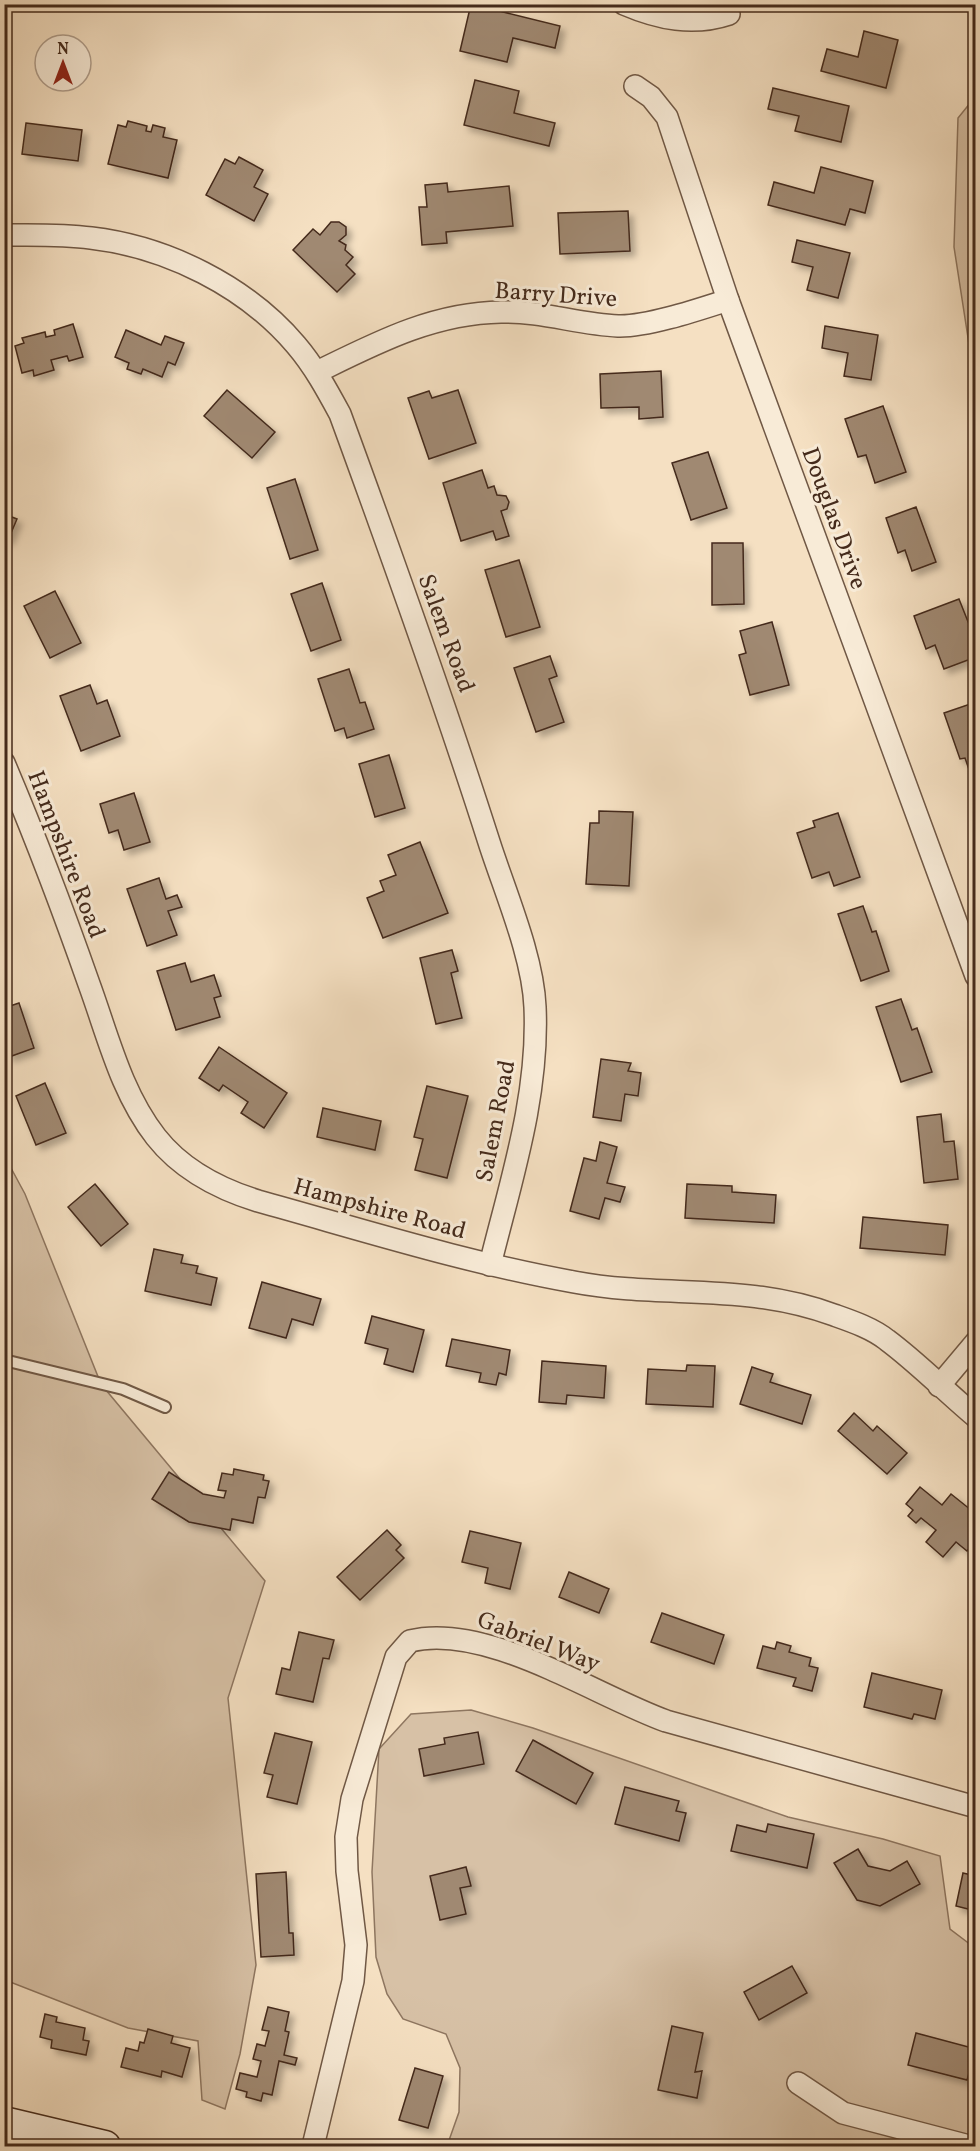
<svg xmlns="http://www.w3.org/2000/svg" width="980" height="2151" viewBox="0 0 980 2151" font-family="Vollkorn,serif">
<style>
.green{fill:#d7c1a6;stroke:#8e7660;stroke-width:1.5}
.building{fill:#a08972;stroke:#442a1b;stroke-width:1.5;filter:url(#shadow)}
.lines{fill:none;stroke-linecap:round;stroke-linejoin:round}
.lane-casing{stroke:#705845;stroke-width:14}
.street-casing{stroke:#705845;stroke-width:24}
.secondary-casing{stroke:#442a1b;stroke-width:33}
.lane{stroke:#f8ebd7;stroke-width:10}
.street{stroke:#f8ebd7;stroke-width:21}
.secondary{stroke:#f8ebd7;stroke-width:30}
.labels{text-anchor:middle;stroke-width:6;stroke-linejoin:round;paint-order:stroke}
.street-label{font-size:24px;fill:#442a1b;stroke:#f8ebd7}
</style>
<defs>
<filter id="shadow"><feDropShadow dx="5" dy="5" stdDeviation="3" flood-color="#0004"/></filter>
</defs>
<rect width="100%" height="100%" fill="#f5e0c2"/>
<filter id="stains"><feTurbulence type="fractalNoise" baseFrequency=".00333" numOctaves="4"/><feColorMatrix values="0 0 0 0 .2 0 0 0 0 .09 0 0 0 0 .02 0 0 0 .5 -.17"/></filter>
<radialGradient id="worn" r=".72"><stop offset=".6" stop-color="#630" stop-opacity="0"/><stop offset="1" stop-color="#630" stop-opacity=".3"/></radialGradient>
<!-- green -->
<g class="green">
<path d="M975 97H976L975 383 954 247 958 118Z"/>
<path d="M4 1155 25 1194 101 1384 265 1581 228 1698 256 1965 240 2054 225 2109 202 2100 198 2041 128 2028 5 1980Z"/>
<path d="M471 1710 533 1728 788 1817 883 1839 940 1856 950 1929 975 1948V2146H447L459 2112 460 2068 446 2034 403 2019 387 1994 376 1957 372 1872 379 1749 411 1714Z"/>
</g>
<!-- building -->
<g class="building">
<path d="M471 4 560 26 555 48 513 38 507 62 460 51Z"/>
<path d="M864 31 898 40 886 88 821 71 827 49 858 57Z"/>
<path d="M475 80 519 91 514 113 555 123 549 146 464 125Z"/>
<path d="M773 88 849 106 841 142 795 131 799 116 768 109Z"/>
<path d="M128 121 147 126 146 131 151 132 153 125 165 128 163 137 177 140 168 178 108 164 118 125 126 127Z"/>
<path d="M26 123 82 130 78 161 22 154Z"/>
<path d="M239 157 263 170 254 187 268 194 254 221 206 195 225 159 235 164Z"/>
<path d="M821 167 873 181 865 213 850 209 845 225 768 205 774 182 814 193Z"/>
<path d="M447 183 448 192 509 186 513 226 446 232 447 243 422 245 419 207H427L425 185Z"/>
<path d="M628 211 630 251 560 254 558 213Z"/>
<path d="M331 222H339L346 227V235L339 241 346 245 345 250 353 257 346 265 355 274 337 292 293 250 313 229 320 235Z"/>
<path d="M797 240 850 253 838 298 807 290 813 267 792 262Z"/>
<path d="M73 324 83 357 69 361 67 356 51 360 54 370 34 376 33 370 22 373 15 346 24 343 22 338 45 332 46 337 55 335 54 330Z"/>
<path d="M825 326 878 335 871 380 844 376 848 353 822 348Z"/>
<path d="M126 330 161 345 165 336 184 343 175 365 168 362 162 377 143 369 141 374 127 369 129 363 115 357Z"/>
<path d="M661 371 663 417 639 419V407L601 408 600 374Z"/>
<path d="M227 390 275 432 252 458 204 416Z"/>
<path d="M458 390 476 443 429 459 408 398 429 391 432 398Z"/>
<path d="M883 406 906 472 875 483 866 455 858 457 845 419Z"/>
<path d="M708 452 727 508 691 520 672 463Z"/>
<path d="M482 470 488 488 494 486 497 495 506 496 509 502 507 509 501 511 509 536 496 540 493 531 461 541 443 483Z"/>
<path d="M295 479 318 550 290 559 267 488Z"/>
<path d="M916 507 936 562 912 571 905 550 898 553 886 518Z"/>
<path d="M4 514 17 519 8 540 4 539Z"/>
<path d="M712 543H743L744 604 712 605Z"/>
<path d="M519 560 540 627 506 637 485 570Z"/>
<path d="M322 583 341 640 311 651 291 594Z"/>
<path d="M55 591 81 643 50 658 24 606Z"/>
<path d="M959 599 976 642V657L944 669 935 645 926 649 914 616Z"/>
<path d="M772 622 789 685 750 695 739 655 746 653 740 631Z"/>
<path d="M550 656 557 676 549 679 564 722 536 732 514 668Z"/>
<path d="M349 669 360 703 365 702 374 729 347 738 344 728 335 731 318 679Z"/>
<path d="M90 685 97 704 107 700 120 736 81 751 60 696Z"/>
<path d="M976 702V777L972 778 965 758 960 759 944 713Z"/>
<path d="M389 755 405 808 375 817 359 764Z"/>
<path d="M134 793 150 842 124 850 118 830 109 833 100 804Z"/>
<path d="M599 811 633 812 629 886 586 884 590 823H599Z"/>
<path d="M838 813 860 877 834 886 829 872 812 878 797 833 815 827 813 821Z"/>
<path d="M420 842 448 913 383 938 367 898 384 891 380 881 396 875 388 855Z"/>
<path d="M159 878 166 899 177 895 182 907 168 911 177 935 147 946 127 889Z"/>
<path d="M863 906 872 932 876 931 889 971 861 981 838 914Z"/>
<path d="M452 950 458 971 451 973 462 1018 436 1024 420 958Z"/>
<path d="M185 963 191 982 214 975 221 996 214 998 220 1017 176 1030 157 971Z"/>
<path d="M901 999 912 1030 917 1028 932 1072 901 1082 876 1007Z"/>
<path d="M19 1003 34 1048 9 1057 4 1044V1008Z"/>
<path d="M219 1047 287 1093 264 1128 241 1113 248 1102 223 1085 219 1091 199 1078Z"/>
<path d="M601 1059 631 1063 628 1071 641 1073 638 1096 625 1094 621 1121 593 1117Z"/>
<path d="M45 1083 66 1133 36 1145 16 1096Z"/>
<path d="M427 1086 468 1096 447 1178 415 1170 423 1139 414 1137Z"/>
<path d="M323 1108 381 1121 375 1150 317 1137Z"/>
<path d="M941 1114 944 1142 954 1141 958 1179 924 1183 917 1117Z"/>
<path d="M600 1142 617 1147 607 1183 625 1187 620 1202 605 1198 599 1219 570 1211 584 1158 596 1161Z"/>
<path d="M95 1184 128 1224 101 1246 68 1207Z"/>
<path d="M687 1184 732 1186V1192L776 1195 774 1223 685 1218Z"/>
<path d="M863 1217 948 1225 945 1255 860 1248Z"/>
<path d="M154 1249 183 1255 181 1263 198 1266 196 1273 217 1278 211 1305 145 1291Z"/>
<path d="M262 1282 321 1299 313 1325 292 1319 286 1338 249 1328Z"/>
<path d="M372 1316 424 1330 413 1372 384 1364 388 1349 365 1343Z"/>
<path d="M452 1339 510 1350 506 1375 499 1373 496 1385 479 1382 481 1373 446 1366Z"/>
<path d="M542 1361 606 1366 604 1398 567 1395 566 1404 539 1402Z"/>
<path d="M687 1365 715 1366 713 1407 646 1404 648 1369 686 1371Z"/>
<path d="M752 1367 773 1374 770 1382 811 1395 802 1424 740 1404Z"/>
<path d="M854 1413 873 1431 877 1426 907 1453 887 1474 838 1431Z"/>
<path d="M234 1469 264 1475 263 1480 269 1481 265 1498 258 1497 253 1523 232 1519 230 1530 189 1522 152 1499 169 1472 203 1494 224 1498 226 1491 218 1490 222 1473 233 1475Z"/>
<path d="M920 1487 942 1505 951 1494 976 1514V1541L967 1551 956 1542 943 1557 926 1542 936 1530 921 1518 916 1523 908 1516 913 1510 906 1504Z"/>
<path d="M387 1530 401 1545 396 1550 404 1558 360 1600 337 1577Z"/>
<path d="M470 1531 521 1543 510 1589 485 1583 488 1568 462 1562Z"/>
<path d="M569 1572 609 1589 599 1613 559 1597Z"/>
<path d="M662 1613 724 1635 714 1664 651 1642Z"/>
<path d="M299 1632 334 1640 329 1659 323 1658 313 1702 276 1694 282 1668 290 1670Z"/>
<path d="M777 1642 791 1646 789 1652 811 1658 809 1666 818 1668 812 1691 793 1686 796 1678 757 1668 763 1646 775 1649Z"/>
<path d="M872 1673 942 1690 935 1719 914 1714 912 1719 864 1707Z"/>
<path d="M478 1732 484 1764 424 1776 419 1749 445 1744 444 1738Z"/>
<path d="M275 1733 312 1742 297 1804 267 1797 273 1775 264 1773Z"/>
<path d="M533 1740 593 1773 576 1804 516 1771Z"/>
<path d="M625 1787 679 1801 676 1811 686 1813 679 1841 615 1824Z"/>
<path d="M768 1824 814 1834 807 1868 731 1851 737 1825 766 1832Z"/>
<path d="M858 1849 868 1866 890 1871 907 1861 920 1884 880 1906 857 1900 834 1863Z"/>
<path d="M466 1867 471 1886 460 1888 466 1914 440 1920 430 1876Z"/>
<path d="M286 1872 289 1933H293L294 1955 261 1957 256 1874Z"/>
<path d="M963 1873 976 1876V1911L956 1906Z"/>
<path d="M792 1966 807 1993 759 2020 744 1992Z"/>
<path d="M268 2007 289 2012 285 2031 289 2032 284 2055 297 2058 295 2065 279 2061 272 2095 263 2093 261 2101 246 2097 247 2092 236 2089 240 2073 257 2077 261 2061 253 2059 257 2044 265 2046 269 2031 262 2030Z"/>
<path d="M45 2014 57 2017 56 2022 85 2028 83 2040 89 2041 86 2055 51 2048 52 2040 40 2037Z"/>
<path d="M672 2026 703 2033 695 2072 702 2071 697 2098 658 2090Z"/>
<path d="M148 2029 173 2036 171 2043 190 2048 182 2077 162 2071 161 2077 121 2067 126 2048 138 2051 140 2042 144 2043Z"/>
<path d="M916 2033 976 2049 967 2080 908 2065Z"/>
<path d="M415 2068 443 2076 428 2128 399 2120Z"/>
</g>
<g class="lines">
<defs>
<path id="lane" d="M4 1360 123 1389 165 1407"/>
<g id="street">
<path d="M624 4C659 19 693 26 729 14"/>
<path d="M635 86 651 97 667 117 728 300 976 976"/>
<path d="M4 235C33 235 62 234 91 238 167 247 246 286 296 345 314 366 327 390 340 414 392 556 443 698 489 842 505 892 533 956 535 1007 539 1096 511 1180 490 1265"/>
<path d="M317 372C376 343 433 313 501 312 541 311 578 324 618 326 647 327 700 309 728 300"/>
<path d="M4 763C35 836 63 910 89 984 108 1036 121 1092 156 1137 182 1170 219 1189 258 1201 363 1230 467 1263 574 1282 664 1299 744 1282 834 1315 851 1321 872 1328 887 1340 918 1363 946 1392 976 1417"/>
<path d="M939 1386 976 1342"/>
<path d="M798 2083 843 2113 969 2146"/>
<path d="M313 2146 353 1981 356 1945 347 1871 346 1837 352 1799 396 1657 410 1641C486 1622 594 1695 666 1721L976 1807"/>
</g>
<path id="secondary" d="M4 2122 105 2146"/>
</defs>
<!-- lane casing -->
<use href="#lane" class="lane-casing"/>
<!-- street casing -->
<use href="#street" class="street-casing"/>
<!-- secondary casing -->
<use href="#secondary" class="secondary-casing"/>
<!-- lane -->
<use href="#lane" class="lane"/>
<!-- street -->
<use href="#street" class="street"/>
<!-- secondary -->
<use href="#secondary" class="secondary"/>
</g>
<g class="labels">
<!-- street labels -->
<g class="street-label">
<text transform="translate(556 294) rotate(4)" y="8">Barry Drive</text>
<text transform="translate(835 518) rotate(70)" y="8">Douglas Drive</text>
<text transform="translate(447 633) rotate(70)" y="8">Salem Road</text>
<text transform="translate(67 854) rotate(69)" y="8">Hampshire Road</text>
<text transform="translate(495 1121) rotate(-79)" y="8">Salem Road</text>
<text transform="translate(380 1208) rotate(15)" y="8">Hampshire Road</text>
<text transform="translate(539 1641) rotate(21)" y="8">Gabriel Way</text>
</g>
</g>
<!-- margin -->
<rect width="980" height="2151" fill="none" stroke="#f5e0c2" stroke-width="24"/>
<rect x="6" y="6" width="968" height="2139" fill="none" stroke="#442a1b" stroke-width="3"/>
<rect x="12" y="12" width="956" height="2127" fill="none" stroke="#442a1b" stroke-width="1.5"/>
<!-- north arrow -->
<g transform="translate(63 63)"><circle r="28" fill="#f8ebd7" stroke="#b09e8c" stroke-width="1.5"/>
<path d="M0-4.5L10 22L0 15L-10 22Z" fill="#8f2418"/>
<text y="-9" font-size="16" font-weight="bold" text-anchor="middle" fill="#442a1b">N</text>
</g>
<rect width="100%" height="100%" filter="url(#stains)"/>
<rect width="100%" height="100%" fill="url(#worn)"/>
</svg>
